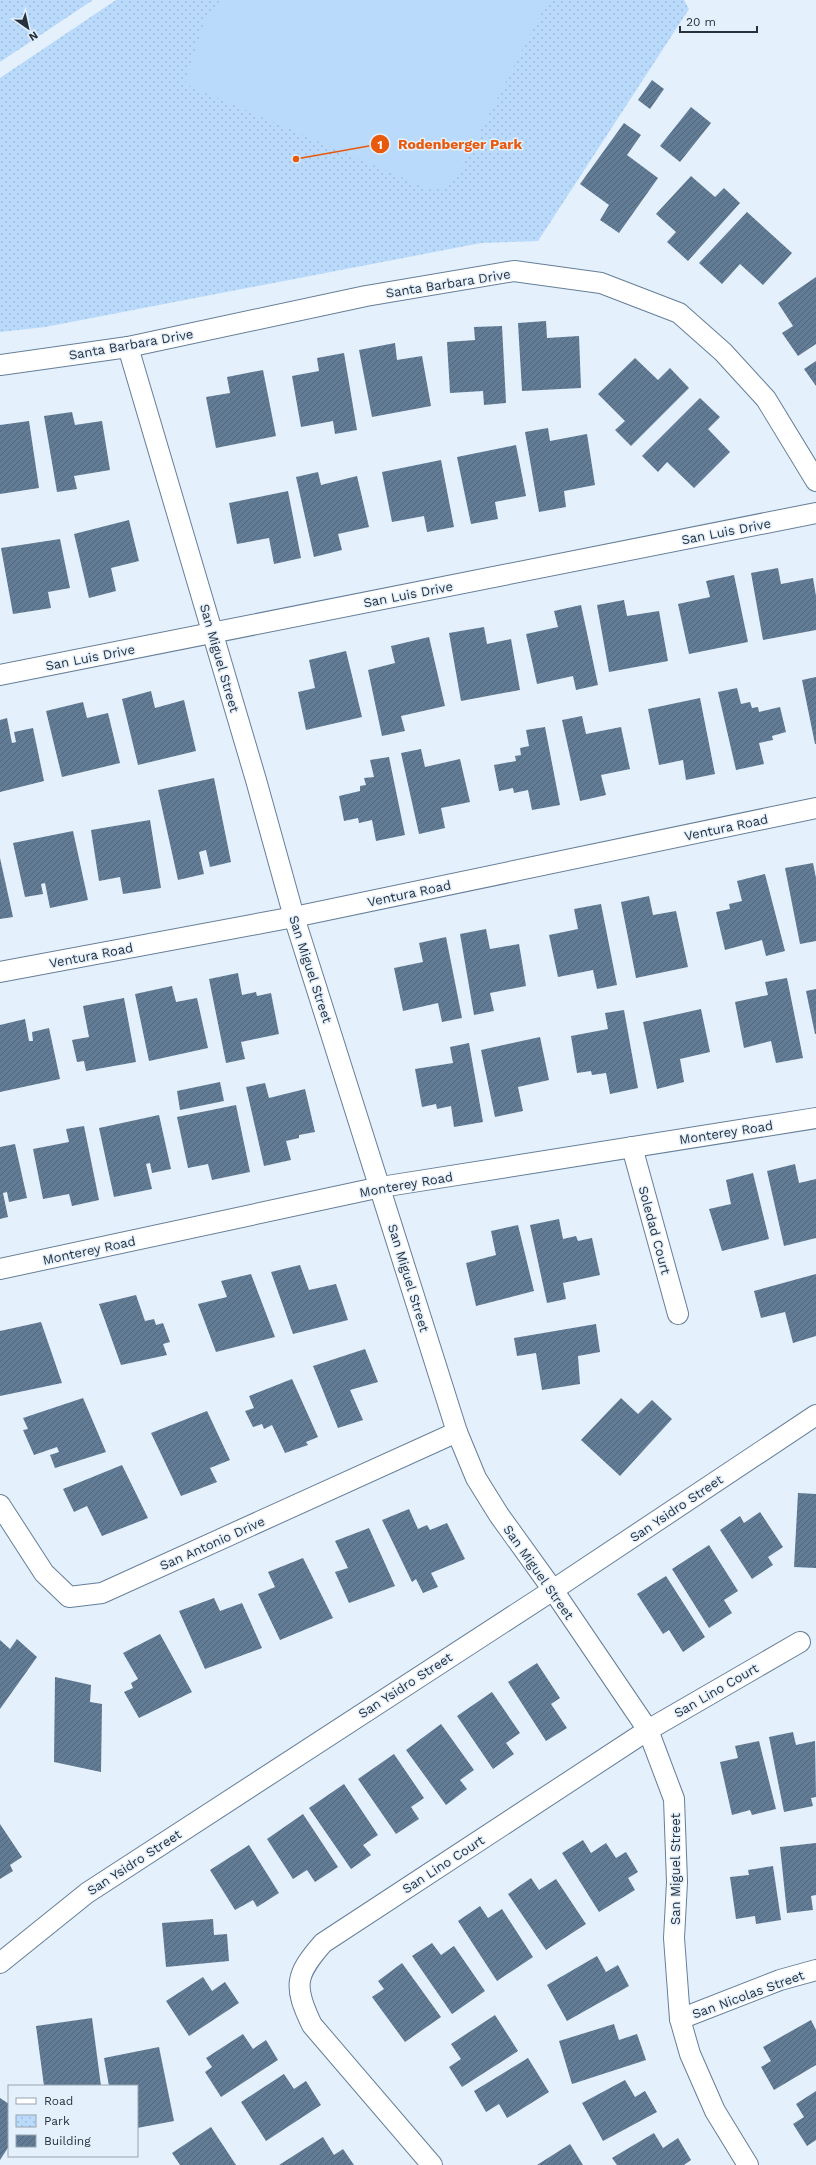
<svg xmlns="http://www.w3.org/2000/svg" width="816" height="2165" viewBox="0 0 816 2165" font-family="'Work Sans',sans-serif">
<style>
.park{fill:url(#park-dots)}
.garden{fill:#b9dafb}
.building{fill:url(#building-hatch)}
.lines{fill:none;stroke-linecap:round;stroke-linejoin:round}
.minor-casing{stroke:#657f99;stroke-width:22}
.minor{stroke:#fff;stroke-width:20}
.labels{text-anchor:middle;stroke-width:3;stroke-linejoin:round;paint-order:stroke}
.street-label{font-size:13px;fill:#27323d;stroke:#e4f0fc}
.leader{fill:none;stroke:#e8590c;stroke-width:1.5}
.callout-dot{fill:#e8590c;stroke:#e4f0fc;stroke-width:1.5}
.mark-label{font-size:12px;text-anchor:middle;font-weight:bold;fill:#fff}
.callout-label{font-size:14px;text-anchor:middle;font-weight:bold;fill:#e8590c;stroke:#e4f0fc;stroke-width:3;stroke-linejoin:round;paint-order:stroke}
</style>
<defs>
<pattern id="park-dots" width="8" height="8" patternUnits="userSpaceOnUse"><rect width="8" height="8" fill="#b9dafb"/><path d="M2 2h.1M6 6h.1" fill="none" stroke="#9fbcd8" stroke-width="1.8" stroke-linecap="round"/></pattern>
<pattern id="building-hatch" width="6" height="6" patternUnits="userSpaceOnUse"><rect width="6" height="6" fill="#627c95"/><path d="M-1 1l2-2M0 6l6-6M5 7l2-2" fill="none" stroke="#51667b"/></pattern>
</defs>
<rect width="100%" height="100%" fill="#e4f0fc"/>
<!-- park -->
<g class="park">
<path d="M0 0H93L0 62Z"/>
<path d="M116 0H684L689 9 538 241 481 243 45 327 0 332V78Z"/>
</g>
<!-- garden -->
<path class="garden" d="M220 0H548L456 179 445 187 431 190 185 84 204 23Z"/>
<!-- building -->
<g class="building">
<path d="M652 80 664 89 650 109 638 100Z"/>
<path d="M691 107 711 123 680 162 660 146Z"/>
<path d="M624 123 641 135 627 155 658 178 619 233 600 220 609 205 580 184Z"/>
<path d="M691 176 715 197 724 188 740 203 688 261 667 242 676 232 656 214Z"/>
<path d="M747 212 792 253 763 285 740 264 722 284 699 263Z"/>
<path d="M816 277V344L798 356 782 333 793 326 778 303Z"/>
<path d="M546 321 547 338 579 336 581 388 522 391 518 323Z"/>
<path d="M502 326 506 403 484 405 483 391 450 393 447 342 475 340 474 327Z"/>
<path d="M395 343 397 360 422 356 431 406 372 417 359 350Z"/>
<path d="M344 353 357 430 335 434 333 421 301 427 292 376 319 371 317 358Z"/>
<path d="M635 358 658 380 670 368 689 388 631 446 615 430 625 421 598 394Z"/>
<path d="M816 361V386L804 369Z"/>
<path d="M263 370 276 436 216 448 206 397 230 393 227 377Z"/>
<path d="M700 398 720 417 708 429 730 452 694 488 667 462 658 472 642 456Z"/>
<path d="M72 412 75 425 102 421 110 470 74 476 77 489 57 492 44 416Z"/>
<path d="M29 421 39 488 0 494V425Z"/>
<path d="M548 428 550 441 587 434 595 485 564 491 566 507 539 512 525 432Z"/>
<path d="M516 445 526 496 495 502 498 519 471 524 457 457Z"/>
<path d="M441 460 454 527 427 532 424 516 392 522 382 472Z"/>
<path d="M318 472 321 485 357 476 369 527 338 534 342 550 314 557 296 477Z"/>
<path d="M288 491 301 558 274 564 269 538 237 544 229 503Z"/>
<path d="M129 520 139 561 111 568 116 591 89 598 74 534Z"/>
<path d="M60 539 70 588 48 592 51 608 13 614 1 548Z"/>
<path d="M778 568 781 584 813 578 816 596V630L763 640 751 573Z"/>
<path d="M734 575 748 642 689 654 678 604 710 597 706 581Z"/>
<path d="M624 600 627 616 659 611 668 661 609 672 597 605Z"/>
<path d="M581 605 598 685 576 690 573 676 537 684 526 634 558 627 554 611Z"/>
<path d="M484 627 487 644 511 639 520 690 461 701 449 633Z"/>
<path d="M429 637 445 706 401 716 405 731 382 736 368 670 395 663 391 646Z"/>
<path d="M346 651 362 717 306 730 298 692 315 688 309 660Z"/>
<path d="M816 677V744H815L802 680Z"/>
<path d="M737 688 741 704 750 702 752 708 758 707 759 712 780 707 786 732 772 736 773 740 759 743 764 764 736 770 718 692Z"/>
<path d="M151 691 155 708 184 700 196 751 138 765 122 699Z"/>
<path d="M700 698 715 774 686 780 683 760 659 765 648 709Z"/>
<path d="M83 702 87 718 108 713 120 763 62 777 46 711Z"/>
<path d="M582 716 586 734 621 727 630 769 601 775 606 795 580 801 562 720Z"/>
<path d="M7 718 12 743 16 742 14 732 33 728 44 781 0 792V720Z"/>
<path d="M545 727 560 805 532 810 528 790 514 793 513 788 499 791 494 765 516 761 515 756 521 755 520 748 529 746 526 730Z"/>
<path d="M421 749 425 767 460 759 470 802 441 808 445 828 419 834 401 753Z"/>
<path d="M389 757 405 835 376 841 372 820 359 823 358 818 344 821 339 796 360 791V786L366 785 364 778 374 777 370 760Z"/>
<path d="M214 778 231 862 210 867 206 850 199 852 204 874 178 880 158 790Z"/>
<path d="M150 820 161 888 123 894 120 877 99 881 91 830Z"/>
<path d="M73 831 88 900 50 908 45 883 41 884 43 894 25 897 13 843Z"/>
<path d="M0 858 13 917 0 919Z"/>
<path d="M813 863 816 878V941L800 944 785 868Z"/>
<path d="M765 874 785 951 766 956 762 940 725 950 716 912 730 909 729 904 742 901 737 881Z"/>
<path d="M649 896 653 915 676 911 688 967 636 978 621 902Z"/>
<path d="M601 904 617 985 597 989 593 970 558 977 549 935 578 929 574 909Z"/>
<path d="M486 929 490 949 519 944 526 986 490 993 494 1011 474 1015 460 934Z"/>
<path d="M446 937 462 1018 442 1022 438 1003 403 1011 394 968 423 962 419 943Z"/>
<path d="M238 973 242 995 256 992 257 996 271 993 279 1034 241 1042 245 1059 226 1063 209 979Z"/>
<path d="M787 978 803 1058 776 1063 771 1041 744 1048 735 1002 768 995 765 982Z"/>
<path d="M172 986 176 1002 197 998 208 1048 149 1061 135 994Z"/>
<path d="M816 989V1034H815L806 991Z"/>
<path d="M124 998 136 1062 86 1071 84 1061 77 1062 72 1040 89 1037 83 1006Z"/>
<path d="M701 1009 710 1052 680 1059 684 1082 657 1089 643 1022Z"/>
<path d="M624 1010 638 1088 610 1094 606 1073 592 1075 591 1071 577 1073 571 1036 608 1029 605 1013Z"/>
<path d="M25 1019 29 1041H33L32 1032 49 1028 60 1079 0 1092V1025Z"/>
<path d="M540 1037 549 1080 518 1087 523 1111 495 1117 481 1050Z"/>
<path d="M469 1043 483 1122 454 1127 451 1106 437 1109 436 1104 422 1107 415 1069 453 1063 450 1047Z"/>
<path d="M220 1082 224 1101 180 1110 177 1091Z"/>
<path d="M265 1083 269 1098 305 1089 315 1132 299 1135V1138L286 1141 291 1160 264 1166 246 1087Z"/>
<path d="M236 1105 250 1172 212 1180 208 1164 188 1168 177 1117Z"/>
<path d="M159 1115 171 1169 152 1173 150 1163 146 1164 152 1189 114 1197 99 1128Z"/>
<path d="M84 1126 99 1200 72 1206 69 1194 43 1199 33 1149 69 1142 66 1129Z"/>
<path d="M15 1144 27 1198 9 1202 7 1192 3 1193 8 1217 0 1219V1147Z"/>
<path d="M795 1164 799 1183 816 1179V1238L784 1246 767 1171Z"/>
<path d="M753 1173 769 1239 722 1251 709 1209 731 1204 726 1180Z"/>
<path d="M559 1219 563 1239 576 1236 578 1241 592 1238 600 1275 563 1283 566 1299 547 1303 530 1225Z"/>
<path d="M518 1225 534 1291 476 1306 466 1263 496 1255 491 1231Z"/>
<path d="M300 1265 309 1290 336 1284 348 1320 293 1334 271 1272Z"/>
<path d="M251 1274 275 1337 216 1352 198 1304 227 1297 221 1281Z"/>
<path d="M816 1274V1336L793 1343 785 1312 761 1318 754 1291Z"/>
<path d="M136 1295 145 1321 154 1319 156 1325 163 1323 170 1342 163 1344 167 1355 121 1365 99 1304Z"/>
<path d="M41 1322 62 1383 0 1396V1331Z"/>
<path d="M596 1324 600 1352 578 1356 580 1384 542 1390 536 1353 517 1356 514 1338Z"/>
<path d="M365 1349 378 1382 350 1390 363 1420 338 1428 313 1366Z"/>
<path d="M292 1379 318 1437 306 1442 308 1445 285 1453 272 1425 264 1429 262 1424 253 1427 245 1411 254 1408 249 1396Z"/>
<path d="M83 1398 106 1452 55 1468 50 1455 59 1452 57 1447 34 1455 23 1430 28 1429 23 1418Z"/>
<path d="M621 1398 638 1414 652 1400 672 1419 620 1476 581 1440Z"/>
<path d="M207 1411 230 1460 210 1468 217 1482 181 1496 151 1433Z"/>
<path d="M122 1465 148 1518 102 1536 87 1506 74 1512 63 1489Z"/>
<path d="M798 1493 816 1494V1568L794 1567Z"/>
<path d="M409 1509 418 1529 427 1525 430 1530 447 1523 465 1559 431 1573 438 1587 423 1593 416 1579 412 1582 382 1520Z"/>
<path d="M760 1512 783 1547 768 1557 773 1565 752 1579 720 1530 740 1516 744 1523Z"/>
<path d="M369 1528 395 1586 349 1603 335 1572 348 1568 335 1541Z"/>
<path d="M709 1545 738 1591 724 1600 732 1613 709 1628 672 1569Z"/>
<path d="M303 1558 333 1618 280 1640 258 1594 275 1587 268 1572Z"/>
<path d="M666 1576 705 1637 683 1652 669 1630 663 1634 637 1594Z"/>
<path d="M214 1598 220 1611 242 1603 262 1648 205 1669 179 1611Z"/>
<path d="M160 1634 192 1692 139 1718 124 1692 133 1688 131 1683 138 1679 123 1653Z"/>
<path d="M17 1639 37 1657 0 1709V1640L10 1649Z"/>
<path d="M537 1663 560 1698 551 1704 567 1728 546 1741 508 1682Z"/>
<path d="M55 1677 91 1685 90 1702 102 1704 101 1772 54 1762Z"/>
<path d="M492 1692 520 1733 506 1743 514 1754 493 1769 457 1716Z"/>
<path d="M441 1724 474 1770 460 1780 467 1789 446 1805 406 1750Z"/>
<path d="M793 1732 796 1745 815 1741 816 1797 811 1798 813 1806 784 1812 769 1737Z"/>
<path d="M759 1741 776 1809 752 1815 750 1810 732 1815 720 1762 738 1758 735 1746Z"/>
<path d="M394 1754 424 1798 411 1807 419 1819 396 1834 358 1779Z"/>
<path d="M344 1784 378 1835 363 1845 371 1855 351 1869 309 1808Z"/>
<path d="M303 1814 338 1867 315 1882 307 1870 293 1879 267 1839Z"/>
<path d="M0 1824 22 1857 10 1865 13 1871 0 1879Z"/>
<path d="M583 1840 591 1853 606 1843 616 1858 626 1852 638 1872 628 1878 635 1890 599 1912 562 1853Z"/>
<path d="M816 1843V1895L811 1896 813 1910 787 1913 780 1847Z"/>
<path d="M249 1845 279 1893 257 1907 253 1900 235 1910 210 1870Z"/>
<path d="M773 1866 781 1920 756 1924 755 1916 736 1919 730 1877 749 1875 748 1870Z"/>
<path d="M531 1878 539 1890 556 1879 586 1924 546 1950 508 1894Z"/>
<path d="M480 1906 488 1918 502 1909 533 1957 497 1981 458 1921Z"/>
<path d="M213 1919 214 1935 227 1934 229 1961 166 1967 162 1923Z"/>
<path d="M432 1943 441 1955 454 1946 485 1991 452 2014 412 1956Z"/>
<path d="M597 1956 606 1972 618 1965 629 1986 567 2021 547 1985Z"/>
<path d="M402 1963 441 2017 405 2042 372 1997 384 1989 378 1981Z"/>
<path d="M203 1977 212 1991 225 1982 239 2003 189 2036 166 2001Z"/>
<path d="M495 2015 518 2051 462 2087 449 2067 461 2059 451 2044Z"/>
<path d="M92 2018 101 2086H44L36 2026Z"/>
<path d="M811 2020 816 2030V2065L774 2090 761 2067 771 2061 763 2047Z"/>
<path d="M614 2024 619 2040 637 2034 646 2060 572 2084 559 2041Z"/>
<path d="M243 2034 253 2049 266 2040 278 2060 221 2097 205 2072 212 2067 206 2058Z"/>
<path d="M159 2047 174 2121 137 2128V2086H109L104 2058Z"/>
<path d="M528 2058 549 2092 507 2118 499 2104 486 2112 474 2091Z"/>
<path d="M284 2074 294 2089 306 2081 321 2105 266 2141 241 2102Z"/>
<path d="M625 2080 635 2097 645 2091 657 2112 603 2141 582 2103Z"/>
<path d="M816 2091V2140L807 2146 793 2124 804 2117 796 2104Z"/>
<path d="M0 2098 9 2104V2146L0 2160Z"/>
<path d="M211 2127 236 2165H180L172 2153Z"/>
<path d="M654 2133 663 2148 678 2138 691 2160 684 2165H617L612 2158Z"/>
<path d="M323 2137 334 2155 343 2149 354 2165H279Z"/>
<path d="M570 2144 583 2165H537Z"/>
</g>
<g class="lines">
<defs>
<g id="minor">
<path d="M128 347 256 780 294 917 457 1432 476 1478 499 1515 553 1590 648 1730 674 1799 677 1882 674 1938 680 2019 690 2054 715 2111 748 2165"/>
<path d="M0 365 128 347 366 296 514 271 601 283 679 313 723 352 766 399 816 481"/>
<path d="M0 675 816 513"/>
<path d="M0 972 294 917 816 808"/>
<path d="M632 1147 678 1314"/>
<path d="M0 1269 381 1187 816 1118"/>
<path d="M0 1505 44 1573 69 1597 102 1593 457 1432"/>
<path d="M0 1963 87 1893 553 1590 816 1415"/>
<path d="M680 2019 780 1980 816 1970"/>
<path d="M432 2165 312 2025C293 1986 295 1975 323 1943L648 1730 800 1642"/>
</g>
</defs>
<!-- minor casing -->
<use href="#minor" class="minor-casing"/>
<!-- minor -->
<use href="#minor" class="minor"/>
</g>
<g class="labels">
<!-- street labels -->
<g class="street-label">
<text transform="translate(448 283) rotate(-9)" y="5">Santa Barbara Drive</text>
<text transform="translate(131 344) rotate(-10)" y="5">Santa Barbara Drive</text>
<text transform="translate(726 531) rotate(-11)" y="5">San Luis Drive</text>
<text transform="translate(408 594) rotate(-11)" y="5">San Luis Drive</text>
<text transform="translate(90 657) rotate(-11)" y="5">San Luis Drive</text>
<text transform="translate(220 658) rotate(74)" y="5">San Miguel Street</text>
<text transform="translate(726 827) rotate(-12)" y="5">Ventura Road</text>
<text transform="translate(409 893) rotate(-12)" y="5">Ventura Road</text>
<text transform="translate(91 955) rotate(-11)" y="5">Ventura Road</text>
<text transform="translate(311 969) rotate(72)" y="5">San Miguel Street</text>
<text transform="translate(726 1132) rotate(-9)" y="5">Monterey Road</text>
<text transform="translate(406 1184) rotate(-10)" y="5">Monterey Road</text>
<text transform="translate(655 1230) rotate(75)" y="5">Soledad Court</text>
<text transform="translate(89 1250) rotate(-12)" y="5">Monterey Road</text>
<text transform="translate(409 1278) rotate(73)" y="5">San Miguel Street</text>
<text transform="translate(676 1508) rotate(-34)" y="5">San Ysidro Street</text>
<text transform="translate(212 1543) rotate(-24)" y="5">San Antonio Drive</text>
<text transform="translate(539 1572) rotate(55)" y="5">San Miguel Street</text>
<text transform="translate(405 1685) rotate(-33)" y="5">San Ysidro Street</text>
<text transform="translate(716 1690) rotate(-30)" y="5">San Lino Court</text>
<text transform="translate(134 1862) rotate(-33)" y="5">San Ysidro Street</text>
<text transform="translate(443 1864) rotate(-33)" y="5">San Lino Court</text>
<text transform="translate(675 1869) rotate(-90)" y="5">San Miguel Street</text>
<text transform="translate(748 1994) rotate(-20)" y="5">San Nicolas Street</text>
</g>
</g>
<!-- callouts -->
<path class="leader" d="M296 159L380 144"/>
<g class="callout-dot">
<circle cx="296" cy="159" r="4"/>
<circle cx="380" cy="144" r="10"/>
</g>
<g class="mark-label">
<text x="380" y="149">1</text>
</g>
<g class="callout-label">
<text x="460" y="149">Rodenberger Park</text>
</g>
<!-- legend -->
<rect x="8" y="2085" width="130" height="72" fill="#e4f0fc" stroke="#98a4b0"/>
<rect x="16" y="2098" width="20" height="6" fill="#ffffff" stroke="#98a4b0"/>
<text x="44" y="2105" font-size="12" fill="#27323d">Road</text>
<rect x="16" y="2115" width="20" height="12" fill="url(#park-dots)" stroke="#98a4b0"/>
<text x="44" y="2125" font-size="12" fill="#27323d">Park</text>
<rect x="16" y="2135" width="20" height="12" fill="url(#building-hatch)" stroke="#98a4b0"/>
<text x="44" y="2145" font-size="12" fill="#27323d">Building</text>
<!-- north arrow -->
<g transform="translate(28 28) rotate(146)" stroke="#e4f0fc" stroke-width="3" paint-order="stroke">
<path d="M0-3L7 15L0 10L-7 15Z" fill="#27323d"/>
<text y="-6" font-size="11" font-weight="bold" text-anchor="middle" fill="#27323d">N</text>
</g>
<!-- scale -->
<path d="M680 26v6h77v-6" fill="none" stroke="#27323d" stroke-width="2"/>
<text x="686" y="26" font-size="12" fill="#27323d" stroke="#e4f0fc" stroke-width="3" paint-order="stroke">20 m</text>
</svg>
